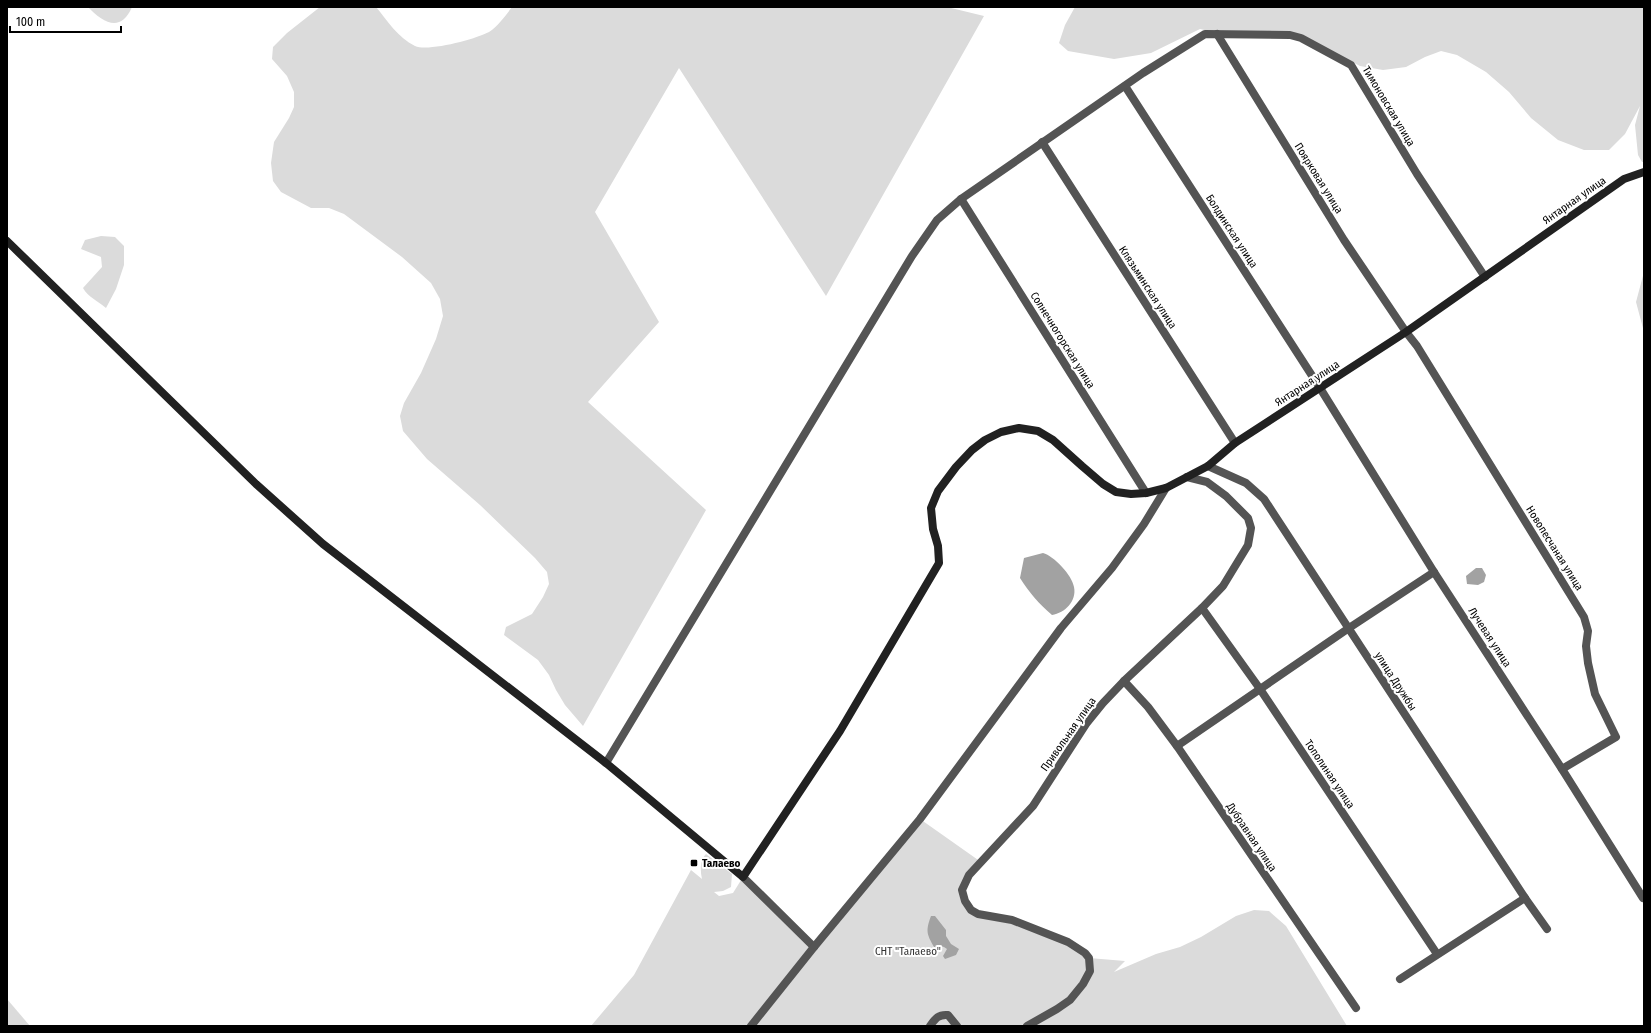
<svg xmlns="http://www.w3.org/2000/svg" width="1651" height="1033" viewBox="0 0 1651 1033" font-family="'Fira Sans Condensed',sans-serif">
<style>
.green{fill:#dbdbdb}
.water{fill:#a2a2a2}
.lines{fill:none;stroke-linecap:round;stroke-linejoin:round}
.street{stroke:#545454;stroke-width:8}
.secondary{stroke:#212121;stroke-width:8}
.poi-dot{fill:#000;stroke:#fff;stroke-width:1.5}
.labels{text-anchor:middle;stroke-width:4;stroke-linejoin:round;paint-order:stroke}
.street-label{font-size:11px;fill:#000;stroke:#fff}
.poi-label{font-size:11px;font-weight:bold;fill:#000;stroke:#fff;text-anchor:start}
.park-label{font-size:11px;fill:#323232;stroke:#fff}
</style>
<rect width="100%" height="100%" fill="#fff"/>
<!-- green -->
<g class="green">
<path d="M88 7H132C121 33 103 23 88 7Z"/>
<path d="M320 7H376C387 20 398 38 415 46 428 52 476 39 489 32 498 26 506 15 512 7H947L984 16 826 296 679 68 595 212 659 322 588 402 706 510 583 726 565 705 556 690 549 675 538 660 504 635 506 627 532 614 543 597 549 584 547 572 535 558 480 505 427 459 403 431 400 416 404 403 421 373 436 339 443 316 440 299 431 283 402 257 344 214 329 208H311L281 192 273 181 271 163 274 142 289 118 294 107V92L287 76 272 59 273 47 287 33Z"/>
<path d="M1075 7H1644V162H1642L1638 155 1635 125 1640 106 1625 134 1609 150H1584L1558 140 1531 118 1509 92 1486 72 1457 55 1441 51 1425 57 1406 67 1383 70 1360 66 1331 51 1295 36 1218 33 1200 29 1151 53 1114 59 1068 51 1059 43 1065 25Z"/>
<path d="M101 236 115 237 124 246V265L116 289 106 308C98 301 88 297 83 288L102 267 101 257 81 249 85 240Z"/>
<path d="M1644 272V332L1636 302Z"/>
<path d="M920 819 981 862 965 882V901L984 915 1068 942 1089 958 1125 961 1114 972 1156 954 1180 947 1201 937 1236 916 1254 910 1269 911 1286 926 1347 1026H591L634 975 691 870 702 879C700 870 700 860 706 854L732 874 731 887 723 891 714 892 719 896 733 893 743 877 814 946Z"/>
<path d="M7 999 30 1026H7Z"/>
</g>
<!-- water -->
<g class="water">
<path d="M1043 553C1054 556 1072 575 1074 587 1077 601 1065 613 1052 615 1039 604 1029 592 1020 578L1024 558Z"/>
<path d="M1476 568H1482L1486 575 1484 582 1478 585 1467 584 1466 576Z"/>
<path d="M931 916H935L946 930V936L951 944 959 949 956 955 945 959 943 956 947 949 944 947 940 946 936 950C927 935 925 932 931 916Z"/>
</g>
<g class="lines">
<!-- street -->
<g class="street">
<path d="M1217 34 1344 240 1406 332 1417 346 1584 617 1588 631 1586 646 1588 663 1595 694 1616 737 1562 769"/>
<path d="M1125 86 1320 388 1434 572 1562 769 1643 898"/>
<path d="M1042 142 1235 443"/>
<path d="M961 199 1146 493"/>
<path d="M1208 466 1246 483 1264 499 1525 898 1547 929"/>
<path d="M1202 608 1260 689 1437 954"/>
<path d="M1124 681 1148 707 1177 746 1356 1008"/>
<path d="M1177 746 1349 628 1434 572"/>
<path d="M606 763 912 256 937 220 961 199 1143 73 1205 34 1290 35 1301 38 1351 65 1417 174 1485 277"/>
<path d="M743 877 814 947"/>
<path d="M1400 979 1525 898"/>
<path d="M751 1026 814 947 920 819 1061 628 1112 568 1144 524 1166 488"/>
<path d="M930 1026C935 1019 938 1014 948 1015L957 1026"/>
<path d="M1027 1026 1057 1009 1070 1000 1083 984 1090 971 1089 958 1085 953 1068 942 1012 920 978 914 971 910 965 901 962 890 969 875 1033 806 1086 724 1103 703 1124 681 1202 608 1223 586 1248 545 1251 528 1248 518 1226 496 1207 482 1187 477"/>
</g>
<!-- secondary -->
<path class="secondary" d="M7 241 256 484 323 544 606 763 743 877 840 731 939 563 938 546 933 529 931 508 938 491 956 467 972 450 985 440 1001 432 1019 428 1038 431 1053 440 1082 466 1103 484 1116 492 1131 494 1146 493 1166 488 1208 466 1235 443 1406 332 1624 179 1644 172"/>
</g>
<!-- markers -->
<rect class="poi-dot" x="690" y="859" width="8" height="8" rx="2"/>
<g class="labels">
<!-- street labels -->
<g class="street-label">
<text transform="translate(1389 106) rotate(59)" y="4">Тимоновская улица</text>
<text transform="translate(1319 178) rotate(58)" y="4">Поярковая улица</text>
<text transform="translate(1574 200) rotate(-35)" y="4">Янтарная улица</text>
<text transform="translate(1232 231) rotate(57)" y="4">Болдинская улица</text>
<text transform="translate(1148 287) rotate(57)" y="4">Клязьминская улица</text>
<text transform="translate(1063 340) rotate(58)" y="4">Солнечногорская улица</text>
<text transform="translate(1307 383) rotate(-33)" y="4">Янтарная улица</text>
<text transform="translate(1555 548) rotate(58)" y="4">Новопесчаная улица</text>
<text transform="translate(1490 637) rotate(57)" y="4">Лучевая улица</text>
<text transform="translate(1396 681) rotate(57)" y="4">улица Дружбы</text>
<text transform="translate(1068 734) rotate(-55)" y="4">Привольная улица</text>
<text transform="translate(1330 774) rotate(56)" y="4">Тополиная улица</text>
<text transform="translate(1252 837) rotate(56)" y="4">Дубравная улица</text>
</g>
<!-- poi labels -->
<g class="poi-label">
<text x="702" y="867">Талаево</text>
</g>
<!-- park labels -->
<g class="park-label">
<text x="908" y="955">СНТ "Талаево"</text>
</g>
</g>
<!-- border -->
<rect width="1651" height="1033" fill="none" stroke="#000000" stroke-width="16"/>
<!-- scale -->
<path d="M10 26v6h111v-6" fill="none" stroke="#000000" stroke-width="2"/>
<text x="16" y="26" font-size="12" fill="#000000" stroke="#ffffff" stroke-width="3" paint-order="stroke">100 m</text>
</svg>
